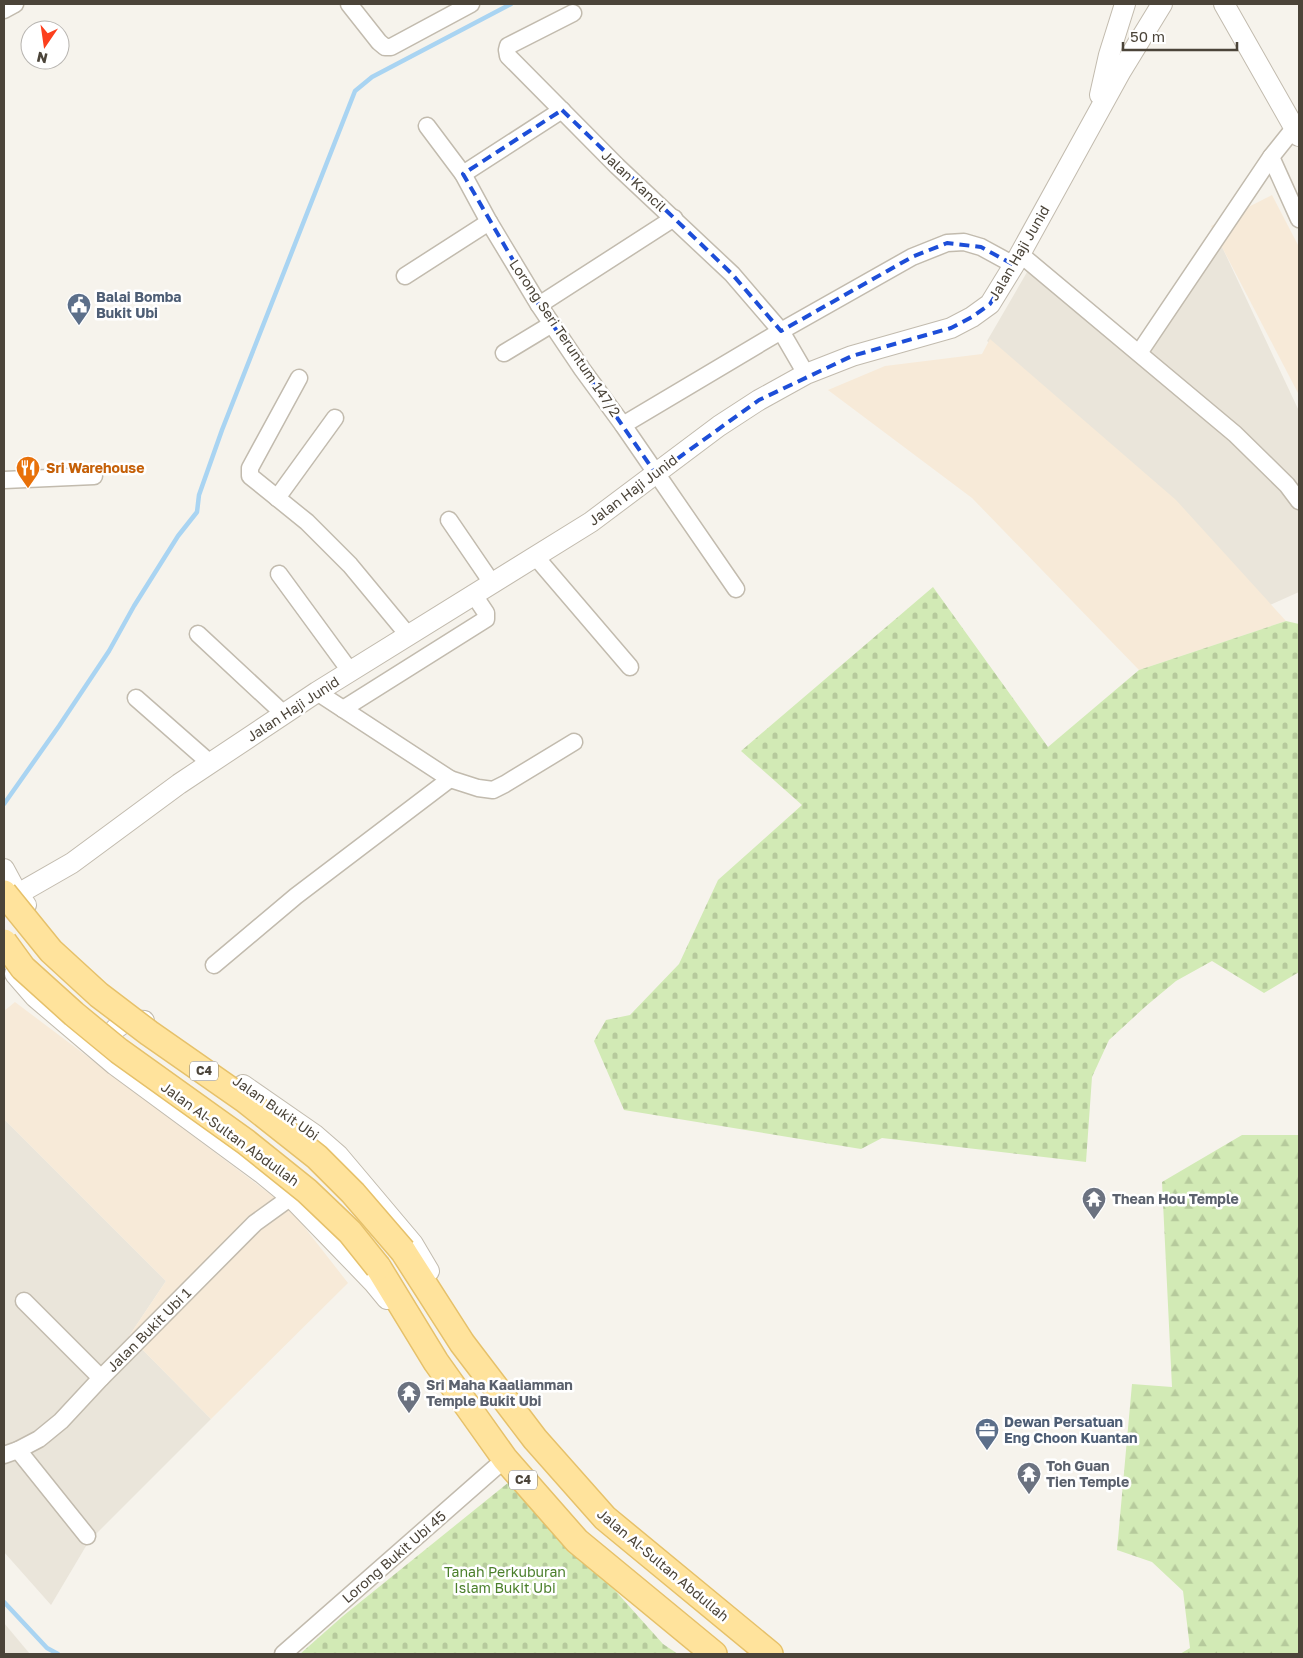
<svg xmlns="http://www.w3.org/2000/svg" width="1303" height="1658" viewBox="0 0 1303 1658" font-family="'Golos Text',sans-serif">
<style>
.residential{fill:#eae5da}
.commercial{fill:#f7ead8}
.forest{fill:url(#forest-firs)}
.cemetery{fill:url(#cemetery-stones)}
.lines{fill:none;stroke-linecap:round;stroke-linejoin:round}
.stream{stroke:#a9d4f2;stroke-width:4.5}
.minor-casing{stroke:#c2bbae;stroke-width:19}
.tertiary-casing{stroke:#c2bbae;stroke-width:22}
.primary-casing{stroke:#e6c16a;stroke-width:28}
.minor{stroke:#fff;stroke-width:16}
.tertiary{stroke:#fff;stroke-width:20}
.primary{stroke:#ffe39c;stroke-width:25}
.primary-bridge-casing{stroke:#e6c16a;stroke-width:28;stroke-linecap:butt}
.primary-bridge{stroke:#ffe39c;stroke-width:25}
.marked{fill:none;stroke:#1d4ed8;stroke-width:4;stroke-dasharray:10 6;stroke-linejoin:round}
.labels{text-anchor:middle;stroke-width:5;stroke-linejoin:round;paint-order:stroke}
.shield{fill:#fff;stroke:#817c74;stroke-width:1}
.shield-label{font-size:12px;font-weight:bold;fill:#4b4439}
.street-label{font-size:14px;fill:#4b4439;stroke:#fff}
.service-label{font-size:14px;font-weight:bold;fill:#4e5e75;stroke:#fff;text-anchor:start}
.food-label{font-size:14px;font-weight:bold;fill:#c56008;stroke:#fff;text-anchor:start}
.worship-label{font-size:14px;font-weight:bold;fill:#5b616d;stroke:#fff;text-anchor:start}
.park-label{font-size:14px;fill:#4a7f2a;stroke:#fff}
</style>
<defs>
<pattern id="forest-firs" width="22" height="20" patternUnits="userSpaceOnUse" patternTransform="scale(1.25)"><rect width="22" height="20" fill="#d2eab5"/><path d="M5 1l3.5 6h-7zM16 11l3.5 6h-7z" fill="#b6ca9c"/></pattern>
<pattern id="cemetery-stones" width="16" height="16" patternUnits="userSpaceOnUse" patternTransform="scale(1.25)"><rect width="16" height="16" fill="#d2eab5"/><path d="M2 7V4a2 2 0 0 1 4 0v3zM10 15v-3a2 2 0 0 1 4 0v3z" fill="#b6ca9c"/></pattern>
</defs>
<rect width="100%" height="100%" fill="#f6f3ec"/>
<!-- residential -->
<g class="residential">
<path d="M1216 234 1299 411V592L1268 606 1172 502 987 341 1030 267 1135 355Z"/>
<path d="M4 1119 166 1281 129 1336 211 1419 89 1541 51 1605 4 1552Z"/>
<path d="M4 1623 30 1654H4Z"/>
</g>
<!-- commercial -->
<g class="commercial">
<path d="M1272 195 1299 247V395L1211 226Z"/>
<path d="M990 339 1176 500 1286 621 1139 670 972 498 828 390 885 366 982 354Z"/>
<path d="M15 1002 291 1210 348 1283 211 1419 129 1336 166 1281 4 1119V1011Z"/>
</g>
<!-- forest -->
<path class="forest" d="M1242 1135H1299V1654H1180L1190 1648 1183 1591 1152 1562 1117 1550 1132 1384 1172 1387 1162 1182Z"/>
<!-- cemetery -->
<g class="cemetery">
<path d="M933 587 1048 747 1139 670 1286 621 1299 624V972L1264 993 1212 961 1176 981 1146 1006 1109 1040 1092 1077 1086 1162 882 1138 861 1149 624 1110 594 1041 606 1020 630 1015 679 964 718 880 802 805 741 751Z"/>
<path d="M509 1482 544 1511 663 1644 678 1654H300L343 1616Z"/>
</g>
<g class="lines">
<!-- stream -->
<g class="stream">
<path d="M4 804 59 726 109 651 134 606 178 536 197 512 199 495 222 430 355 91 372 77 511 4"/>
<path d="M4 1602 47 1648 58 1654"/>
</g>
<defs>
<g id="minor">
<path d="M349 4 379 42 385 47H391L471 4"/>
<path d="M4 10 15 4"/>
<path d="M573 13 508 46 507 50 508 56 617 166 732 274 781 331 806 374"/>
<path d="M427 126 463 174 489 222 539 305 582 369 623 425 736 589"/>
<path d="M1271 157 1299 219"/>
<path d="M463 174 562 110"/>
<path d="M1020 254 1235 434 1287 485 1299 501"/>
<path d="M405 276 489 222"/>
<path d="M539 305 674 218"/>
<path d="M504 353 552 324"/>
<path d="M1139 353 1271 157 1295 127"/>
<path d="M299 378 250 468V476L307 522 350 565 408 635"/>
<path d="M623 425 781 331 912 257 947 243 964 242 981 247 1014 265"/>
<path d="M4 480 94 476"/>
<path d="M277 498 335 418"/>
<path d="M449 520 492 583"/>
<path d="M535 556 630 667"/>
<path d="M279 574 350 671"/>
<path d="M198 634 284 714"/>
<path d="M317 692 450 779 478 788 493 790 505 784 574 742"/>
<path d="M136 698 210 763"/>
<path d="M343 709 486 619V613L474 595"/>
<path d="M214 965 296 896 450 779"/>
<path d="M24 1301 101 1378"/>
<path d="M18 1450 87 1536"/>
<path d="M4 1455 18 1450 39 1439 61 1421 101 1378 255 1223 291 1197"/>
<path d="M283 1654 505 1459"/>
</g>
<g id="tertiary">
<path d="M1224 4 1299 136"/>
<path d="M1100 95 1109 55 1125 4"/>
<path d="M4 869 18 895 26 905"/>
<path d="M4 902 72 863 179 784 317 692 591 522 719 426 759 400 806 374 852 356 951 328 972 317 990 304 1014 265 1121 71 1162 4"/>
<path d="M15 974 35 997 115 1065 263 1174 291 1197 373 1282 387 1299"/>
<path d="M111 1057C101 1033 122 1018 144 1021"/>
<path d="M243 1085 315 1135 338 1155 413 1244 429 1271"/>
</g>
<g id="primary">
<path d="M403 1251 462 1343 535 1439 605 1518 770 1654"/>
<path d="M378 1267 436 1362 505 1459 577 1541 714 1654"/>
</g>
</defs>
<!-- minor casing -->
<use href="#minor" class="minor-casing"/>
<!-- tertiary casing -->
<use href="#tertiary" class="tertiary-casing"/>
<!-- primary casing -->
<use href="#primary" class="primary-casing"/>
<!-- minor -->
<use href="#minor" class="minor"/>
<!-- tertiary -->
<use href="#tertiary" class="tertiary"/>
<!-- primary -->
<use href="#primary" class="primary"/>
<defs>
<g id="primary-bridge">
<path d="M4 893 51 951 99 995 149 1033 245 1100 317 1157 353 1193 403 1251"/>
<path d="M4 942 23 968 74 1014 119 1051 246 1142 307 1191 350 1232 378 1267"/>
</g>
</defs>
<!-- primary-bridge casing -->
<use href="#primary-bridge" class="primary-bridge-casing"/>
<!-- primary-bridge -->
<use href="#primary-bridge" class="primary-bridge"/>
</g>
<!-- marked area -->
<path class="marked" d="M562 110 732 274 781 331 912 257 947 243 981 247 1014 265 990 304 972 317 951 328 852 356 759 400 656 474 539 305 463 174Z"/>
<!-- icons -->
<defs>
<symbol id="civic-pin" viewBox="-11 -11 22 30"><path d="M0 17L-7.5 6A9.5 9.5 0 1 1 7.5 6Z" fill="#5c6f8a" stroke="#fff"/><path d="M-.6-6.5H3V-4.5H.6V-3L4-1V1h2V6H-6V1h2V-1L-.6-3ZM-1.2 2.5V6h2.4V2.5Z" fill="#fff"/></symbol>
<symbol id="restaurant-pin" viewBox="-11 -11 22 30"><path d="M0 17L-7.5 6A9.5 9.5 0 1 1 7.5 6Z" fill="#e8710a" stroke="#fff"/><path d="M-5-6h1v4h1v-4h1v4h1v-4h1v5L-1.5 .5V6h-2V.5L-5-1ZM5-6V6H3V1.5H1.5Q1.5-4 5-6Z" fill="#fff"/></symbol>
<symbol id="temple-pin" viewBox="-11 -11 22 30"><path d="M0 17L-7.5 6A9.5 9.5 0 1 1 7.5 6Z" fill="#6b7280" stroke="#fff"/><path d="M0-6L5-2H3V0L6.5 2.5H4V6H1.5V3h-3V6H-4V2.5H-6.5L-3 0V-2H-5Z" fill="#fff"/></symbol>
<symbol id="office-pin" viewBox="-11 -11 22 30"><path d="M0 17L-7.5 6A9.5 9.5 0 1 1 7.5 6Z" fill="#5c6f8a" stroke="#fff"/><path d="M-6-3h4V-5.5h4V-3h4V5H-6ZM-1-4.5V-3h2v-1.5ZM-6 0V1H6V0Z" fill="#fff"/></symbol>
</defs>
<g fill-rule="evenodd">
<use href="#civic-pin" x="65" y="291" width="28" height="38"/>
<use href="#restaurant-pin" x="14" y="454" width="28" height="38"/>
<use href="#temple-pin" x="1080" y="1185" width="28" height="38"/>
<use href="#temple-pin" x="395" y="1379" width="28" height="38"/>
<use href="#office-pin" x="973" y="1416" width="28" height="38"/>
<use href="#temple-pin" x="1015" y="1460" width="28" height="38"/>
</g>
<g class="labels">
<!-- shield labels -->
<g class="shield">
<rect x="190" y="1061.5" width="28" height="19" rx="4"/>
<rect x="509" y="1470.5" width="28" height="19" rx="4"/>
</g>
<g class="shield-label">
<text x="204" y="1075">C4</text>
<text x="523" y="1484">C4</text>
</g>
<!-- street labels -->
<g class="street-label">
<text transform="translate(634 181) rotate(43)" y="5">Jalan Kancil</text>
<text transform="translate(1019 253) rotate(-60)" y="5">Jalan Haji Junid</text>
<text transform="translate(565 338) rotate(56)" y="5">Lorong Seri Teruntum 147/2</text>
<text transform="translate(633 490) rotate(-37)" y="5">Jalan Haji Junid</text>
<text transform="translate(293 709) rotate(-33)" y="5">Jalan Haji Junid</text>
<text transform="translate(276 1108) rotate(35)" y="5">Jalan Bukit Ubi</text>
<text transform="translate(230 1134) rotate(36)" y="5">Jalan Al-Sultan Abdullah</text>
<text transform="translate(149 1330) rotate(-45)" y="5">Jalan Bukit Ubi 1</text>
<text transform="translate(394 1557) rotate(-41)" y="5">Lorong Bukit Ubi 45</text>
<text transform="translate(663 1565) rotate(40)" y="5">Jalan Al-Sultan Abdullah</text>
</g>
<!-- service labels -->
<g class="service-label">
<text x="96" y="302">Balai Bomba<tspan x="96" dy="16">Bukit Ubi</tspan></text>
<text x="1004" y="1427">Dewan Persatuan<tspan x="1004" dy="16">Eng Choon Kuantan</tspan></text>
</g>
<!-- food labels -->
<g class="food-label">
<text x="46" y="473">Sri Warehouse</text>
</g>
<!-- worship labels -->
<g class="worship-label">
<text x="1112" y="1204">Thean Hou Temple</text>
<text x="426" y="1390">Sri Maha Kaaliamman<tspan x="426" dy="16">Temple Bukit Ubi</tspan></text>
<text x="1046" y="1471">Toh Guan<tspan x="1046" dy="16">Tien Temple</tspan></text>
</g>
<!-- park labels -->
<g class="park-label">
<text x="505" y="1577">Tanah Perkuburan<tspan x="505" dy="16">Islam Bukit Ubi</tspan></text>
</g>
</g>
<!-- border -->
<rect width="1303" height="1658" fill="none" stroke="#4b4439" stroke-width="10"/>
<!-- north arrow -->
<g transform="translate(45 45) rotate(193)"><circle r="24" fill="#ffffff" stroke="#b7b4b0"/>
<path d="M0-4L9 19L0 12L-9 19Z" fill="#fc3f1d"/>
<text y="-8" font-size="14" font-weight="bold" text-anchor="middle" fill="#4b4439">N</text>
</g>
<!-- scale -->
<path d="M1123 42v8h114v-8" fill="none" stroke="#4b4439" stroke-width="2.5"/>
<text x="1130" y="42" font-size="15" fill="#4b4439" stroke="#ffffff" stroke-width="4" paint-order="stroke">50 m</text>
</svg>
